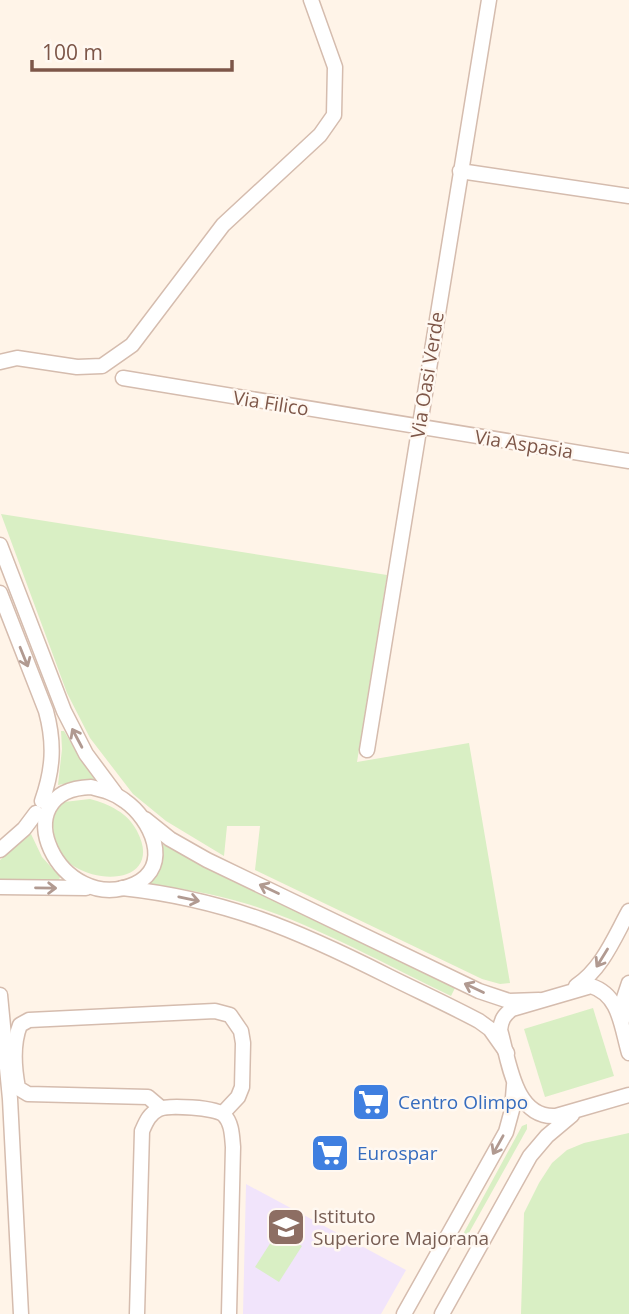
<svg xmlns="http://www.w3.org/2000/svg" width="629" height="1314" viewBox="0 0 629 1314" font-family="'Open Sans',sans-serif">
<style>
.education{fill:#f1e4fb}
.green{fill:#d9efc4}
.lines{fill:none;stroke-linecap:round;stroke-linejoin:round}
.minor-casing{stroke:#d5bcae;stroke-width:17}
.minor{stroke:#fff;stroke-width:14}
.oneway{stroke:#b19a91}
.labels{text-anchor:middle;stroke-width:5;stroke-linejoin:round;paint-order:stroke}
.street-label{font-size:19px;fill:#7d5648;stroke:#fff8f1}
.shop-label{font-size:19px;fill:#366cbe;stroke:#fff8f1;text-anchor:start}
.education-label{font-size:19px;fill:#785e54;stroke:#fff8f1;text-anchor:start}
</style>
<rect width="100%" height="100%" fill="#fff4e8"/>
<!-- education -->
<path class="education" d="M246 1184 406 1270 381 1314H243Z"/>
<!-- green -->
<g class="green">
<path d="M1 514 387 575 357 762 469 743 510 983 500 984 482 979 255 870 260 826H227L224 856 166 821 133 794 90 738 67 693Z"/>
<path d="M61 731H64L80 758 97 781 96 783 75 782 58 785 62 749Z"/>
<path d="M90 799C109 804 128 813 137 831 169 892 66 890 51 837 49 830 52 818 52 810L64 802Z"/>
<path d="M31 834 42 857 60 877 59 880 0 879V860Z"/>
<path d="M160 843 224 877 455 988 451 996C386 965 312 923 244 903 213 894 181 888 148 884Z"/>
<path d="M593 1008 614 1076 545 1097 524 1029Z"/>
<path d="M527 1124V1129L465 1240 461 1238 522 1126Z"/>
<path d="M629 1133V1314H521L524 1213 539 1183 552 1163 567 1150 584 1143Z"/>
<path d="M278 1231 302 1246 279 1282 255 1267Z"/>
</g>
<g class="lines">
<defs>
<g id="minor">
<path d="M460 171 629 196"/>
<path d="M0 362 17 358 77 367 102 366 132 345 223 225 320 135 334 115 335 67 311 0"/>
<path d="M123 378 629 461"/>
<path d="M0 545 64 711 86 754 115 793"/>
<path d="M0 593 46 711C55 744 53 770 42 801"/>
<path d="M367 750 489 0"/>
<path d="M91 787C103 790 115 793 125 801 151 819 173 866 135 884 60 918 0 790 91 787Z"/>
<path d="M145 819 170 839 207 860 479 991 509 1001 539 1000"/>
<path d="M0 850 24 829 36 813"/>
<path d="M0 887 86 888"/>
<path d="M122 888C225 899 297 930 388 976 418 991 449 1005 479 1021L490 1029 507 1053"/>
<path d="M576 986C602 969 614 938 629 911"/>
<path d="M0 995 10 1099 21 1314"/>
<path d="M622 1021 624 998 629 983"/>
<path d="M629 1053C621 1026 620 995 591 986L512 1009C504 1015 501 1020 500 1030 509 1060 514 1119 556 1116L629 1095"/>
<path d="M161 1108 148 1097 28 1094 18 1088C14 1067 12 1045 20 1025L29 1020 215 1011 230 1015 241 1031 243 1043 242 1087 238 1097 223 1113"/>
<path d="M137 1314 142 1131C146 1122 149 1114 159 1109 168 1105 216 1107 224 1115 232 1123 232 1136 233 1147L229 1314"/>
<path d="M404 1314 506 1132 512 1110 514 1085"/>
<path d="M442 1314 530 1156 547 1136 572 1115"/>
</g>
</defs>
<!-- minor casing -->
<use href="#minor" class="minor-casing"/>
<!-- minor -->
<use href="#minor" class="minor"/>
</g>
<!-- one-way arrows -->
<defs><path id="oneway-shaft" d="M-6 0H5M1.5-3L5.5 0L1.5 3" fill="none" stroke-width="1.6" stroke-linecap="round" stroke-linejoin="round" transform="scale(1.75)"/></defs>
<g class="oneway">
<use href="#oneway-shaft" transform="translate(24 657) rotate(68)"/>
<use href="#oneway-shaft" transform="translate(77 738) rotate(-118)"/>
<use href="#oneway-shaft" transform="translate(46 888) rotate(1)"/>
<use href="#oneway-shaft" transform="translate(269 889) rotate(-155)"/>
<use href="#oneway-shaft" transform="translate(189 899) rotate(12)"/>
<use href="#oneway-shaft" transform="translate(602 958) rotate(122)"/>
<use href="#oneway-shaft" transform="translate(474 988) rotate(-155)"/>
<use href="#oneway-shaft" transform="translate(498 1145) rotate(119)"/>
</g>
<!-- icons -->
<defs>
<symbol id="supermarket-square" viewBox="-11 -11 22 22"><rect x="-9" y="-9" width="18" height="18" rx="4" fill="#3f7fe0" stroke="#fff8f1"/><path d="M-6-5.5h2.5l.6 2H6L4.5 2H-2.5L-4.4-4H-6ZM-1.5 3.2a1.3 1.3 0 1 0 .1 0ZM3 3.2a1.3 1.3 0 1 0 .1 0Z" fill="#fff"/></symbol>
<symbol id="school-square" viewBox="-11 -11 22 22"><rect x="-9" y="-9" width="18" height="18" rx="4" fill="#8d6e63" stroke="#fff8f1"/><path d="M0-5L7-2L0 1L-7-2ZM-4 1L0 2.5L4 1V4Q0 6-4 4Z" fill="#fff"/></symbol>
</defs>
<g fill-rule="evenodd">
<use href="#supermarket-square" x="349" y="1080" width="44" height="44"/>
<use href="#supermarket-square" x="308" y="1131" width="44" height="44"/>
<use href="#school-square" x="264" y="1205" width="44" height="44"/>
</g>
<g class="labels">
<!-- street labels -->
<g class="street-label">
<text transform="translate(427 375) rotate(-81)" y="7">Via Oasi Verde</text>
<text transform="translate(271 403) rotate(9)" y="7">Via Filico</text>
<text transform="translate(524 444) rotate(9)" y="7">Via Aspasia</text>
</g>
<!-- shop labels -->
<g class="shop-label">
<text x="398" y="1109">Centro Olimpo</text>
<text x="357" y="1160">Eurospar</text>
</g>
<!-- education labels -->
<g class="education-label">
<text x="313" y="1223">Istituto<tspan x="313" dy="22">Superiore Majorana</tspan></text>
</g>
</g>
<!-- scale -->
<path d="M32 60v10h200v-10" fill="none" stroke="#7d5648" stroke-width="3.5"/>
<text x="42" y="60" font-size="21" fill="#7d5648" stroke="#fff8f1" stroke-width="5" paint-order="stroke">100 m</text>
</svg>
